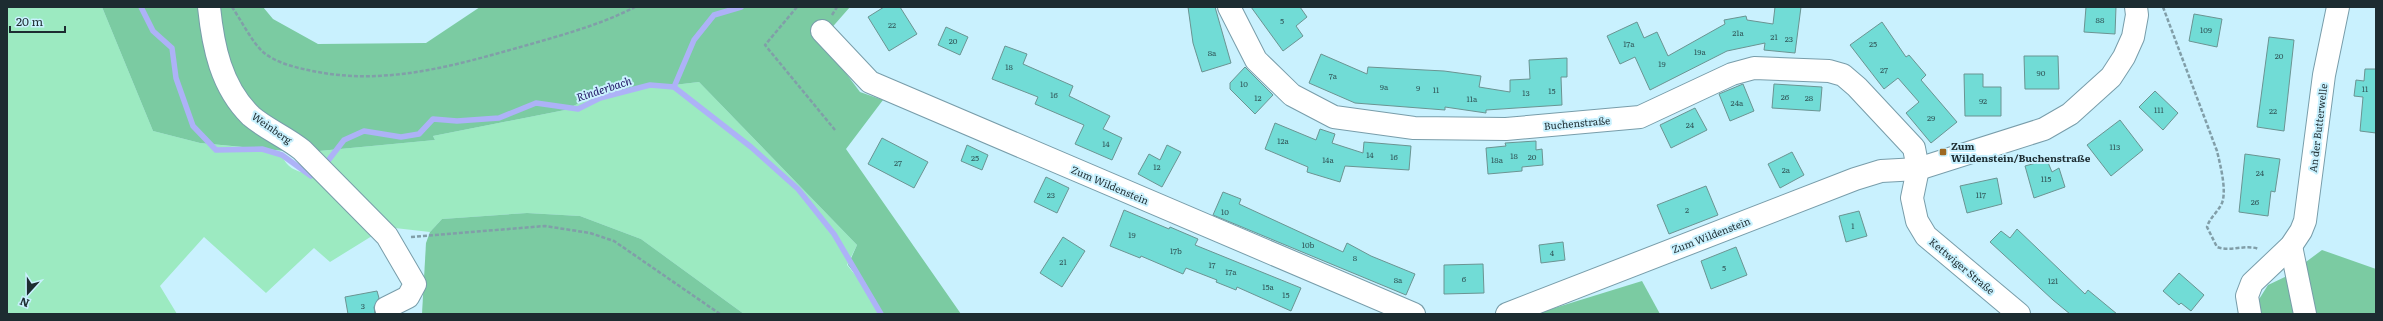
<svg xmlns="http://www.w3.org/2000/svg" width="2383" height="321" viewBox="0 0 2383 321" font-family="Literata,serif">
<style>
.green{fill:#9ceac1}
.forest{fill:#7bcba2}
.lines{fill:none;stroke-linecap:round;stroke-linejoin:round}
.stream{stroke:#adb2f7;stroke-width:5.5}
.building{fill:#71dcd6;stroke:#6b9492}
.minor-casing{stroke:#789daa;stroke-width:24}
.path{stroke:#819ea8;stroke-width:2.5;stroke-dasharray:4 2;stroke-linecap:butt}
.minor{stroke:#fff;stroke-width:22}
.poi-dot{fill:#9e6922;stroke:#c9f1fe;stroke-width:1.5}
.labels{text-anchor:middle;stroke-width:4;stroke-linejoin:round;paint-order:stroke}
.number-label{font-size:8px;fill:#32585a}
.street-label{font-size:10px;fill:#1d2c31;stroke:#c9f1fe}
.poi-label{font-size:10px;font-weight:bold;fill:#1d2c31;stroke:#c9f1fe;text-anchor:start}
.water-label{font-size:11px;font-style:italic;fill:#251967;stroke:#c9f1fe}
</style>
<rect width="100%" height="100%" fill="#c9f1fe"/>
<!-- green -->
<g class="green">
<path d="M7 7H102L153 131 200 143 280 151C286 168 295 172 313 174L372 236 330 262 314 248 266 293 204 237 160 286 177 314H7Z"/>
<path d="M699 82 857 245 847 265 875 299 879 314H744L641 239 580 216 527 213 442 219 430 232 386 227 316 160 319 151 435 140 433 136 565 110 598 94Z"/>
</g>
<!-- forest -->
<g class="forest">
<path d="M102 7H263L273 19 318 44 426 43 480 7H850L821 40 860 92 883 100 846 149 961 314H879L875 299 848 265 857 245 699 82 598 94 565 110 433 136 435 140 319 151 316 160 295 152 200 143 153 131Z"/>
<path d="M527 213 580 216 641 239 744 314H422L426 243 430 232 442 219Z"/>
<path d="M2322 250 2376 269V314H2258L2256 304 2268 285 2287 276Z"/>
<path d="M1642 281 1660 314H1535Z"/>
</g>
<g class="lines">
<!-- stream -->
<g class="stream">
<path d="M141 7 153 31 172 48 176 78 193 126 216 150 262 149 282 155 311 176 317 171"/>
<path d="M674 87 694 40 714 15 741 7"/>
<path d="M324 166 344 140 364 131 401 137 419 134 433 119 457 121 499 118 536 103 578 109 600 98 650 85 674 87 751 147 798 189 834 234 881 314"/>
</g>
</g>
<!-- building -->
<g class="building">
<path d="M884 7H900L917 34 889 51 868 17Z"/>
<path d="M1188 7H1215L1231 63 1202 72 1193 43Z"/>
<path d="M1251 7H1300L1307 17 1296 26 1303 36 1283 51Z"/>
<path d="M1775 7H1801L1795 53 1764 50 1765 43 1727 51 1650 90 1635 57 1620 64 1607 36 1637 22 1644 38 1657 32 1668 56 1725 24 1724 20 1746 16 1747 20 1773 24Z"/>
<path d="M2086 7H2116L2115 34 2084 32Z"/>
<path d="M2194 14 2222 19 2217 47 2189 41Z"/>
<path d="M1882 22 1906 57 1909 55 1926 75 1921 80 1957 122 1931 143 1906 113 1919 102 1898 78 1884 89 1850 45Z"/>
<path d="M946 27 968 37 960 55 938 45Z"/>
<path d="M2269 37 2294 40 2284 131 2257 127Z"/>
<path d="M1005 46 1027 54 1023 64 1073 86 1069 96 1110 116 1103 129 1122 138 1112 160 1075 144 1084 125 1035 104 1038 97 992 79Z"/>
<path d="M1321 54 1367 74 1368 67 1444 71 1481 76 1479 87 1510 92V80L1530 79 1529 60 1567 58V77H1561L1562 105 1486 110V113L1445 107V110L1355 103 1309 83Z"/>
<path d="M2024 56H2058L2059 89H2025Z"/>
<path d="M1245 67 1273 95 1255 114 1230 89V83Z"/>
<path d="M2365 69H2376V133L2360 131 2363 97 2354 96 2356 80 2364 81Z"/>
<path d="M1964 74H1983V87H2001V116H1965Z"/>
<path d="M1743 84 1754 111 1730 121 1719 94Z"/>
<path d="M1774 84 1822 87 1820 111 1772 108Z"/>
<path d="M2155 91 2178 113 2163 130 2139 107Z"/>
<path d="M1695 108 1707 130 1671 148 1660 125Z"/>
<path d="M2120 120 2143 150 2111 176 2087 145Z"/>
<path d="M1275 123 1316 140 1320 129 1335 134 1332 143 1363 153 1364 142 1411 146 1409 170 1345 166 1340 182 1307 172 1308 167 1265 149Z"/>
<path d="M882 138 928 162 914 188 868 164Z"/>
<path d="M1536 141V150L1542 149 1543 165 1522 167V171L1488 174 1486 148 1506 146 1505 143Z"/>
<path d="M967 145 988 155 982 170 961 161Z"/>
<path d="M1167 145 1181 152 1162 187 1138 174 1149 154 1160 160Z"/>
<path d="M1792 152 1804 175 1780 188 1768 164Z"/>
<path d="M2245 154 2280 159 2275 192 2271 191 2268 216 2239 212Z"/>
<path d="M2047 160 2052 172 2059 168 2065 187 2034 198 2025 166Z"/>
<path d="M1046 177 1069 188 1057 213 1034 202Z"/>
<path d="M1997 178 2002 204 1967 213 1960 186Z"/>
<path d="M1706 186 1718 215 1669 234 1657 205Z"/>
<path d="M1223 192 1241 199 1239 204 1343 252 1347 243 1371 256 1415 274 1406 295 1213 215Z"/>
<path d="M1124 210 1169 229 1170 227 1198 239 1195 245 1301 288 1291 311 1237 287 1236 290 1216 282 1217 280 1186 268 1183 274 1141 256 1140 258 1110 246Z"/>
<path d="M1859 211 1867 236 1846 242 1839 216Z"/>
<path d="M2017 229 2085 294 2088 290 2117 314H2070L2053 300 1990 242 2001 231 2010 238Z"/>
<path d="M1063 237 1085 251 1062 287 1040 273Z"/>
<path d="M1563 242 1565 260 1541 263 1539 245Z"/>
<path d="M1736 247 1747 275 1711 289 1701 261Z"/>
<path d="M1483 264 1484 293 1444 294V265Z"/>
<path d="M2179 273 2204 295 2191 311 2181 303 2179 305 2163 291Z"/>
<path d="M377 291 379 298 374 307 375 314H348L345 297Z"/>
</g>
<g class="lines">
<defs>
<g id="minor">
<path d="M209 7C213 46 221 87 251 116 266 129 286 137 302 150L387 236 415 284 408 297 386 308"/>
<path d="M1229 7 1256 60 1292 95 1334 117 1414 128 1506 129 1640 117 1732 74 1754 68 1829 71 1843 75 1857 87 1914 148 1918 169 1912 198 1917 221 1926 236 2019 314"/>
<path d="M822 31 870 82 1414 314"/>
<path d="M2291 246 2305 314"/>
<path d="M1507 314 1855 179 1881 171 1918 169 2044 129 2070 114 2111 77 2124 57 2133 37 2137 15 2136 7"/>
<path d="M2250 314 2247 296 2252 283 2291 246 2301 231 2305 221 2324 75 2338 7"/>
</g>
</defs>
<!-- minor casing -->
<use href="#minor" class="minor-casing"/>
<!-- path -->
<g class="path">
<path d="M232 7C241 20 252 42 263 52 275 62 293 67 308 70 382 87 453 66 524 46 562 35 600 25 635 7"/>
<path d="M797 7 765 45 835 130"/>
<path d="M2163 7 2217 151C2220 164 2227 190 2222 203 2218 212 2210 217 2207 227L2217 247C2231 252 2245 244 2259 249"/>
<path d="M832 15 837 7"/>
<path d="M411 237 545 226 590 233 614 241 720 314"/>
</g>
<!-- minor -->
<use href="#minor" class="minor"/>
</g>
<!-- markers -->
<rect class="poi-dot" x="1939" y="148" width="8" height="8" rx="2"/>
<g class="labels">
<!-- number labels -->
<g class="number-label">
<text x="2100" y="23">88</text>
<text x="1282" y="24">5</text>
<text x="892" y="28">22</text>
<text x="2206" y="33">109</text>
<text x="1738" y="36">21a</text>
<text x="1774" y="40">21</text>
<text x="1789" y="42">23</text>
<text x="953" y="44">20</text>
<text x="1629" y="47">17a</text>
<text x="1873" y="47">25</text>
<text x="1700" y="55">19a</text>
<text x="1212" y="56">8a</text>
<text x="2279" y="59">20</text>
<text x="1662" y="67">19</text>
<text x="1009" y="70">18</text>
<text x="1884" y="73">27</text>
<text x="2041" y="76">90</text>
<text x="1333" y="79">7a</text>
<text x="1244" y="87">10</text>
<text x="1384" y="90">9a</text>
<text x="1418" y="91">9</text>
<text x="2365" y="92">11</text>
<text x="1436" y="93">11</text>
<text x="1552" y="94">15</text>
<text x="1526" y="96">13</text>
<text x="1054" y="98">16</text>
<text x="1785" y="100">26</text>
<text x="1258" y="101">12</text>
<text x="1809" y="101">28</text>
<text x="1472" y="102">11a</text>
<text x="1983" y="104">92</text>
<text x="1737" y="106">24a</text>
<text x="2159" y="113">111</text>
<text x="2273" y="114">22</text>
<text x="1931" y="121">29</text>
<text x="1690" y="128">24</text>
<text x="1283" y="144">12a</text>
<text x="1106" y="147">14</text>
<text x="2115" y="150">113</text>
<text x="1370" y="158">14</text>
<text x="1514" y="159">18</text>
<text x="1394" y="160">16</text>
<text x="1532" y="160">20</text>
<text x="975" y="161">25</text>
<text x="1328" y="163">14a</text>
<text x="1497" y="163">18a</text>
<text x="898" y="166">27</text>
<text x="1157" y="170">12</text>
<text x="1786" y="173">2a</text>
<text x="2260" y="176">24</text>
<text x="2046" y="182">115</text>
<text x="1051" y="198">23</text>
<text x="1981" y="198">117</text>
<text x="2255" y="205">26</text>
<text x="1687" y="213">2</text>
<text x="1225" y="215">10</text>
<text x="1853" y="229">1</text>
<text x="1132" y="238">19</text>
<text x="1308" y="248">10b</text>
<text x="1176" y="254">17b</text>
<text x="1552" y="256">4</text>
<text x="1355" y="261">8</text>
<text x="1063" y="265">21</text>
<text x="1212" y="268">17</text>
<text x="1724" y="271">5</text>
<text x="1231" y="275">17a</text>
<text x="1464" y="282">6</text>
<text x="1398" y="283">8a</text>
<text x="2053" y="284">121</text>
<text x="1268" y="290">15a</text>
<text x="1286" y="298">15</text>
<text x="363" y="309">3</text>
</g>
<!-- street labels -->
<g class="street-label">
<text transform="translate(1577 123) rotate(-5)" y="4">Buchenstraße</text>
<text transform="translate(272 128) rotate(35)" y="4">Weinberg</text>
<text transform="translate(2318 128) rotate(-83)" y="4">An der Butterwelle</text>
<text transform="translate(1110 185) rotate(23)" y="4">Zum Wildenstein</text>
<text transform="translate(1711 235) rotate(-21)" y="4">Zum Wildenstein</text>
<text transform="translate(1962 266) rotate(40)" y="4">Kettwiger Straße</text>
</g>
<!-- poi labels -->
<g class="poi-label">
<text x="1951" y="150">Zum<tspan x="1951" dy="12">Wildenstein/Buchenstraße</tspan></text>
</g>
<!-- water labels -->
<g class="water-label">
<text transform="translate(604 89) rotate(-18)" y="4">Rinderbach</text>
</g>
</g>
<!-- border -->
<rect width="2383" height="321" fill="none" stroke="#1d2c31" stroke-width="16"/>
<!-- north arrow -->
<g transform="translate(28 293) rotate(201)" stroke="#c9f1fe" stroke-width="3" paint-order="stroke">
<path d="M0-3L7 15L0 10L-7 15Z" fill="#1d2c31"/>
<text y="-6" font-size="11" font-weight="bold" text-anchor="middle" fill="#1d2c31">N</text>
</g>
<!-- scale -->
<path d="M10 26v6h55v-6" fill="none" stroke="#1d2c31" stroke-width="2"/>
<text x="16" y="26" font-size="12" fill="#1d2c31" stroke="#c9f1fe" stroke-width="3" paint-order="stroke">20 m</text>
</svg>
